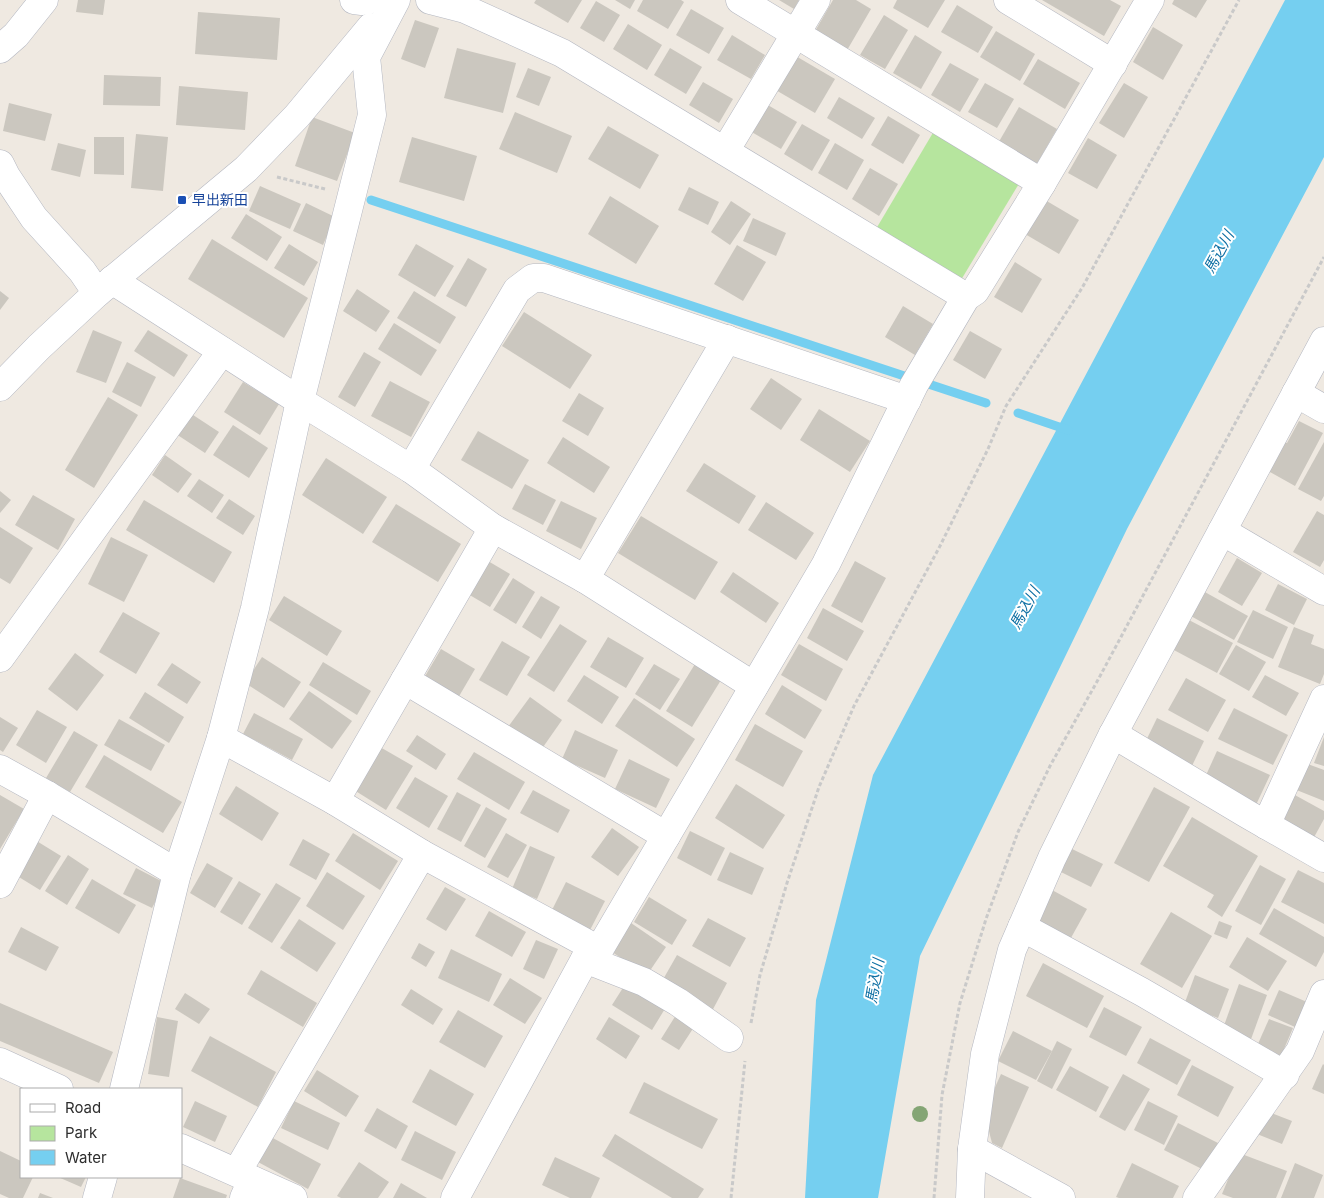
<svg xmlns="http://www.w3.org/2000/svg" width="1324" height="1198" viewBox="0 0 1324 1198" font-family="Inter,'Noto Sans JP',sans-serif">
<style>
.green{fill:#b6e59e}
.water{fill:#75cff0}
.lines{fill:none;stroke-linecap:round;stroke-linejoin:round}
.stream{stroke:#75cff0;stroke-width:9}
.building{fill:#cbc7bf}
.street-casing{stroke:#b4b7c1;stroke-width:29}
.secondary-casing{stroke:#b4b7c1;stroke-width:29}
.path{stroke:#c9c9c9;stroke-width:3;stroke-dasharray:4 2.5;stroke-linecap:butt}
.street{stroke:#fff;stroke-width:28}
.secondary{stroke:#fff;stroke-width:28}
.tree{fill:#84a574}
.transit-dot{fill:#1a4fb4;stroke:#fff;stroke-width:2}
.labels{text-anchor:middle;stroke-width:4;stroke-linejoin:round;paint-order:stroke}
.transit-label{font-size:14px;fill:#164399;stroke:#fff;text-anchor:start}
.water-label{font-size:15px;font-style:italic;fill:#0d6fa3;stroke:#fff}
</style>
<rect width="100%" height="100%" fill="#efe9e1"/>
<!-- green -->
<path class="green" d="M934 131 1020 182 961 280 876 229Z"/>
<!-- water -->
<path class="water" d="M1285 0H1324V157L1127 529 920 956 878 1198H805L816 1000 873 775Z"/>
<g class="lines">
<!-- stream -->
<g class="stream">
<path d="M371 200 986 403"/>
<path d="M1018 413 1068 430"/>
</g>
</g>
<!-- building -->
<g class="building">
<path d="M78 0H105L103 15 76 12Z"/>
<path d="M536 0H582L568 23 534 3Z"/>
<path d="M615 0H635L630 9Z"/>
<path d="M643 0H681L684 2 668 29 637 11Z"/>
<path d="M779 0H799L794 9Z"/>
<path d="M833 0H856L871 9 846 52 814 33Z"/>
<path d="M897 0H945L928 28 893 8Z"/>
<path d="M1042 0H1110L1121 6 1104 36Z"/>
<path d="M1174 0H1207L1196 18 1172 4Z"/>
<path d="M596 1 620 15 604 42 580 28Z"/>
<path d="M957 5 993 27 978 53 941 32Z"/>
<path d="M691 9 724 28 709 54 676 35Z"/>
<path d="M198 12 280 18 277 60 195 54Z"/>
<path d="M884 15 908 30 885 69 860 55Z"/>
<path d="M415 20 439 28 425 68 401 59Z"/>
<path d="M628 24 662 45 647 70 613 49Z"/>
<path d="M1153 27 1183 45 1163 80 1133 62Z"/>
<path d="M996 31 1035 54 1020 81 980 57Z"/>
<path d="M732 35 765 55 751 79 717 60Z"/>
<path d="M915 35 942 52 921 89 893 73Z"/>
<path d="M457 48 516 63 503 113 444 98Z"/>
<path d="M670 48 702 67 686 94 654 75Z"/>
<path d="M794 55 835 79 815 113 774 89Z"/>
<path d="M1038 59 1080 83 1065 109 1023 84Z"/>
<path d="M950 63 979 79 960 112 931 95Z"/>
<path d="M528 68 551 77 539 106 516 97Z"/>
<path d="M104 75 161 77 160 106 103 105Z"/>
<path d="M703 82 733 99 719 123 689 105Z"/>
<path d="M985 83 1014 99 997 128 968 112Z"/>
<path d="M1124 83 1148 97 1124 138 1099 123Z"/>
<path d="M179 86 248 92 245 130 176 125Z"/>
<path d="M839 97 875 118 862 139 827 118Z"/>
<path d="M9 103 52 114 45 141 3 131Z"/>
<path d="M766 104 797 122 781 149 750 131Z"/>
<path d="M1019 107 1057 129 1035 167 997 145Z"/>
<path d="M515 112 572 136 557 173 499 149Z"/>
<path d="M888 116 920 135 903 164 871 145Z"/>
<path d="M312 117 355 133 337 181 295 166Z"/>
<path d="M802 124 830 140 812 171 784 154Z"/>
<path d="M608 126 659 155 640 189 588 159Z"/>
<path d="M136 134 168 137 163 191 131 188Z"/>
<path d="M94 137H124V175L94 174Z"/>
<path d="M412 137 477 156 464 201 399 182Z"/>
<path d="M1088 138 1117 155 1097 189 1068 173Z"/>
<path d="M58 143 86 150 80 177 51 170Z"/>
<path d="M835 143 864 160 847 190 818 173Z"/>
<path d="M870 168 898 184 879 216 852 199Z"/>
<path d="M260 186 301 204 290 229 249 211Z"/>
<path d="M689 187 719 202 708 225 678 210Z"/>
<path d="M610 196 659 226 636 264 588 234Z"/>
<path d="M1045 200 1079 220 1059 254 1025 234Z"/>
<path d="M731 201 751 214 730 245 711 232Z"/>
<path d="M306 203 335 217 323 245 293 231Z"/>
<path d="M246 214 282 237 267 261 231 238Z"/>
<path d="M753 218 786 233 776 256 743 241Z"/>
<path d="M212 239 308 298 284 338 188 279Z"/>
<path d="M289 244 318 262 304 286 274 268Z"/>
<path d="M416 244 454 266 435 297 398 275Z"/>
<path d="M737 245 766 262 743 301 714 284Z"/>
<path d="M468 258 487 269 466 307 446 296Z"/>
<path d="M1015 262 1042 279 1022 313 994 297Z"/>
<path d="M357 289 390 311 376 332 343 311Z"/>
<path d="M0 291 9 298 0 310Z"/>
<path d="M414 291 456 317 440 344 397 318Z"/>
<path d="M903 306 933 324 915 355 885 337Z"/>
<path d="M524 312 592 355 570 389 502 346Z"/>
<path d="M394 323 437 350 421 376 378 349Z"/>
<path d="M93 330 122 342 106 383 76 372Z"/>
<path d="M148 330 188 355 174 377 134 351Z"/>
<path d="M970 331 1002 349 985 379 953 360Z"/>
<path d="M364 352 381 362 355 407 338 397Z"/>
<path d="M127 362 156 377 141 407 112 392Z"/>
<path d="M771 378 802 399 781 430 750 409Z"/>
<path d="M390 381 430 402 411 437 371 416Z"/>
<path d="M243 382 279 404 260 435 224 412Z"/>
<path d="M579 393 604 408 588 436 562 421Z"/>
<path d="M108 397 138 415 94 488 65 470Z"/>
<path d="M819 409 870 441 850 472 800 440Z"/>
<path d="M190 413 219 432 205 453 176 434Z"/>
<path d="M1299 421 1323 433 1295 486 1261 467 1276 438 1287 443Z"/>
<path d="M233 425 268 448 249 478 213 455Z"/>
<path d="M478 431 529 460 512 489 461 460Z"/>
<path d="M563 437 610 467 594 493 547 463Z"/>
<path d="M1324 442V496L1321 501 1298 489Z"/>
<path d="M165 455 192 474 178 493 152 475Z"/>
<path d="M326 458 387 497 363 534 302 495Z"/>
<path d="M704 463 756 496 739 524 686 491Z"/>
<path d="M199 479 224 495 212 513 187 496Z"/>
<path d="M525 484 556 500 543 525 512 509Z"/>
<path d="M0 491 11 500 0 513Z"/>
<path d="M33 495 75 519 58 550 15 525Z"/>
<path d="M229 499 255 516 243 535 216 518Z"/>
<path d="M144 500 232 552 214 583 126 530Z"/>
<path d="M561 501 597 518 581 549 546 531Z"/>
<path d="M766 502 814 533 796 560 748 530Z"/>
<path d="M396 504 461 544 438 582 372 542Z"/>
<path d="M1317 511 1324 515V560L1320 567 1293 552Z"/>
<path d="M641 516 718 562 695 600 618 553Z"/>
<path d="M0 527 33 548 10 584 0 578Z"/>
<path d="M111 537 148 555 124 602 88 584Z"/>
<path d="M1237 558 1262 573 1242 606 1218 592Z"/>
<path d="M488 561 510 574 490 607 468 594Z"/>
<path d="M855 561 886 578 862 623 831 606Z"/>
<path d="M733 572 779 603 766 623 720 592Z"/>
<path d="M513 578 535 592 516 624 493 610Z"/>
<path d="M1278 584 1307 599 1294 625 1265 610Z"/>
<path d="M1203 591 1248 616 1234 640 1189 615Z"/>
<path d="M284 596 342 631 327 656 269 620Z"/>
<path d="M541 596 560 607 541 639 522 627Z"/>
<path d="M823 608 864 631 847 661 807 638Z"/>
<path d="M1253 610 1288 627 1273 659 1237 642Z"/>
<path d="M123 612 160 633 136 674 99 652Z"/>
<path d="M1187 619 1233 643 1217 673 1172 649Z"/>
<path d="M560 624 587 641 554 692 527 675Z"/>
<path d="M1294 627 1314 635 1311 644 1324 649V674L1320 684 1278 667Z"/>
<path d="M608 637 644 658 626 688 590 667Z"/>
<path d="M502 641 530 657 507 696 479 680Z"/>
<path d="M799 644 843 669 826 701 781 675Z"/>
<path d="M1236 645 1266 662 1249 691 1219 674Z"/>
<path d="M441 649 475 669 458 698 424 678Z"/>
<path d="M75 653 104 675 77 711 48 689Z"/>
<path d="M262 657 301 682 284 708 245 683Z"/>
<path d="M323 662 371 691 357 715 309 685Z"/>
<path d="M172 663 201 682 187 704 157 685Z"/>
<path d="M654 664 680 679 660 710 635 694Z"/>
<path d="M695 664 721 680 692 727 666 711Z"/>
<path d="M584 675 619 697 602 724 567 701Z"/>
<path d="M1265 675 1299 693 1286 716 1252 697Z"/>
<path d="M1186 678 1226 700 1208 732 1168 710Z"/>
<path d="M782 685 822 710 805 739 765 714Z"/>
<path d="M309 691 352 721 332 749 289 719Z"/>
<path d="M145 692 184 717 169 743 129 718Z"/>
<path d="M530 697 562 720 541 750 508 727Z"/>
<path d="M634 698 695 739 677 767 615 726Z"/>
<path d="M1234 708 1288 735 1273 765 1218 739Z"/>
<path d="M37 710 67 727 46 763 16 745Z"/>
<path d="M254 713 303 739 292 760 243 734Z"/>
<path d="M0 717 18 728 3 752 0 750Z"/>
<path d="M1157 718 1204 741 1189 772 1142 749Z"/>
<path d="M119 719 165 745 151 771 104 745Z"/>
<path d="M755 724 803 751 783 787 735 760Z"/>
<path d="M575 730 618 750 605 778 562 759Z"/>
<path d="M74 731 98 745 70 792 46 778Z"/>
<path d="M417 735 446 754 436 770 406 751Z"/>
<path d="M1324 737V766L1314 763Z"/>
<path d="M380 747 413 766 386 810 354 790Z"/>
<path d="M1217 751 1270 775 1255 807 1202 784Z"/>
<path d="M474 752 525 782 509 810 457 779Z"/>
<path d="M104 755 182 802 163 833 85 787Z"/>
<path d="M629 759 670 779 656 808 615 789Z"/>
<path d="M1305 763 1324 770V801L1294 789Z"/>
<path d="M415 777 448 796 429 828 396 808Z"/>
<path d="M736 784 785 815 763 849 715 818Z"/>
<path d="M236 786 279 813 262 841 219 814Z"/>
<path d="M1154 787 1190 807 1149 882 1114 863Z"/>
<path d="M533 790 570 810 558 833 520 813Z"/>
<path d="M457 792 481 805 461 842 437 829Z"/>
<path d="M1293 794 1324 811V819L1312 841 1278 822Z"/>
<path d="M0 795 24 809 0 849Z"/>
<path d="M486 807 507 819 485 858 464 846Z"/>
<path d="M1192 817 1258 856 1222 917 1207 907 1214 895 1163 866Z"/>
<path d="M612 828 639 847 618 876 591 857Z"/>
<path d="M690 831 725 848 711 876 677 858Z"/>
<path d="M353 833 398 861 380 890 335 861Z"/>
<path d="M506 833 527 845 508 878 487 867Z"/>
<path d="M303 839 330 854 316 880 289 865Z"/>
<path d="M35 840 61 856 40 890 14 874Z"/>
<path d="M530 846 555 857 537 899 512 889Z"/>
<path d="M1070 848 1103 864 1091 887 1059 871Z"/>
<path d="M730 852 764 868 752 895 717 880Z"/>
<path d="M68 855 89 869 67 905 45 891Z"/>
<path d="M207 863 233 878 215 908 190 893Z"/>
<path d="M1260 865 1286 879 1261 925 1235 911Z"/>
<path d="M136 868 165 883 152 908 123 894Z"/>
<path d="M1298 870 1324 883V924L1281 902Z"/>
<path d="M327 872 365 896 343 930 306 906Z"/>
<path d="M92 879 136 905 119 934 75 908Z"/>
<path d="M239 881 261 894 242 925 220 912Z"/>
<path d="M566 882 605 901 589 932 551 912Z"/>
<path d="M276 883 301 898 272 943 248 928Z"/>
<path d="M445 887 466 899 446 931 426 919Z"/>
<path d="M1052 890 1087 909 1067 945 1032 926Z"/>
<path d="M649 897 687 920 672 945 634 922Z"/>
<path d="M1274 908 1324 937V952L1316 967 1259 934Z"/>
<path d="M489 911 526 932 512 957 475 936Z"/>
<path d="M1171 912 1212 936 1182 988 1140 964Z"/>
<path d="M708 918 746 938 730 967 692 946Z"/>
<path d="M299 919 336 943 317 972 280 948Z"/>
<path d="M1219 921 1232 926 1227 939 1214 934Z"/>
<path d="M631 923 666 947 647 975 612 952Z"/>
<path d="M21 927 59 947 46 971 8 952Z"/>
<path d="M1247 937 1287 961 1268 991 1229 967Z"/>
<path d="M536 940 558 949 544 979 523 969Z"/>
<path d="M419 943 435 952 426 967 411 958Z"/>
<path d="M451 949 502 974 489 1002 438 978Z"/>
<path d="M677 955 727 983 712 1011 661 983Z"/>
<path d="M1043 963 1104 996 1087 1028 1026 996Z"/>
<path d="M261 970 317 1003 303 1027 247 994Z"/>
<path d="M1195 975 1229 989 1218 1018 1184 1005Z"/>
<path d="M510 978 542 998 525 1024 493 1005Z"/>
<path d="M626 983 666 1007 652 1030 612 1005Z"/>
<path d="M1239 984 1267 995 1250 1042 1222 1031Z"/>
<path d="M411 989 443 1009 433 1025 401 1005Z"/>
<path d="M1279 990 1307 1002 1295 1027 1268 1015Z"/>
<path d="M185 993 210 1009 199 1024 175 1009Z"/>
<path d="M0 1003 113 1052 99 1083 0 1041Z"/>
<path d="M1104 1007 1142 1027 1126 1056 1089 1037Z"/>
<path d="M458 1010 503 1036 485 1068 439 1042Z"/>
<path d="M676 1015 694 1027 679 1050 661 1039Z"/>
<path d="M157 1017 178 1021 169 1077 148 1074Z"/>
<path d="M609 1017 640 1036 626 1059 596 1039Z"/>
<path d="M1269 1019 1293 1028 1281 1056 1257 1046Z"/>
<path d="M1013 1031 1052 1051 1036 1080 998 1061Z"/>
<path d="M210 1036 276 1072 258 1107 191 1071Z"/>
<path d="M1150 1038 1191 1060 1177 1085 1137 1063Z"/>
<path d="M1057 1041 1072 1049 1052 1089 1037 1081Z"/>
<path d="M1323 1064 1324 1065V1094L1312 1089Z"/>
<path d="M1192 1065 1234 1087 1218 1117 1177 1095Z"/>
<path d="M1070 1066 1109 1087 1096 1112 1056 1090Z"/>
<path d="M430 1069 474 1094 456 1126 412 1102Z"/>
<path d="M317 1070 359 1096 346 1117 304 1091Z"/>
<path d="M1001 1074 1029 1087 1002 1148 992 1143 984 1112Z"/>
<path d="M1123 1074 1150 1089 1125 1131 1099 1117Z"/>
<path d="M644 1082 718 1119 702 1149 629 1113Z"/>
<path d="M195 1101 227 1116 215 1142 183 1127Z"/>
<path d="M294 1101 340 1123 328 1150 281 1128Z"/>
<path d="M1148 1101 1178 1116 1164 1145 1134 1130Z"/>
<path d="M377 1108 408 1126 396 1149 364 1131Z"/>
<path d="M1266 1111 1292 1121 1282 1144 1257 1134Z"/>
<path d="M1178 1123 1218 1143 1204 1170 1164 1150Z"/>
<path d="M415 1131 456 1152 442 1180 401 1160Z"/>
<path d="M615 1134 704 1189 698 1198H672L602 1156Z"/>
<path d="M271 1137 321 1164 308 1189 258 1162Z"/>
<path d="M0 1151 21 1161V1177H33L23 1198H9L0 1194Z"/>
<path d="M1239 1153 1287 1171 1276 1198H1233L1222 1194Z"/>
<path d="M555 1157 600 1178 591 1198H570L542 1185Z"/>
<path d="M359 1162 389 1182 378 1198H341L337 1196Z"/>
<path d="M1132 1163 1179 1186 1173 1198H1119L1116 1197Z"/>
<path d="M1295 1163 1323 1175 1314 1198H1281Z"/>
<path d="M58 1177H86L81 1187Z"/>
<path d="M180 1178 227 1195 226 1198H173Z"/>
<path d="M401 1183 427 1198H393Z"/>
<path d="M40 1193 53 1198H38Z"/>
</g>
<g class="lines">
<defs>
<g id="street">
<path d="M354 0 362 1 368 0"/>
<path d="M430 0 465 9 562 53 966 297"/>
<path d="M740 0 1042 183"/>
<path d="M1008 0 1113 64"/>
<path d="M0 49 16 35 44 0"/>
<path d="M725 151 816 0"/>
<path d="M0 164 6 176 34 218 82 271 97 293"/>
<path d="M112 280 300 401 411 469 493 528 585 579 754 686"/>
<path d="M1296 393 1324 409"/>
<path d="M411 469 517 290 533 278H544L907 400"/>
<path d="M1222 531 1324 591"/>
<path d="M585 579 727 339"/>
<path d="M0 658 222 351"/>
<path d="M405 680 666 836"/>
<path d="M1113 734 1247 814 1324 858"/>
<path d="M221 738 335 801 422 854 599 950"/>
<path d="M0 769 47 795 177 873"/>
<path d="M335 801 493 528"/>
<path d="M1266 825 1324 699"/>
<path d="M0 884 47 795"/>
<path d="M1022 927 1142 992 1285 1075"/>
<path d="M585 959 644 982 678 1002 729 1038"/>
<path d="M972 1149 1061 1198"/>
<path d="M237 1172 422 854"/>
<path d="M244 1198 252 1180"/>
<path d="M455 1198 585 959 599 950 826 564 914 385 966 297 975 291 1042 183 1150 0"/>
<path d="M970 1198 972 1149 985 1054 1012 950 1052 858 1113 734 1324 341"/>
<path d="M1197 1198 1300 1051 1324 994"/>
</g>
<g id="secondary">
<path d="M0 387 39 347 97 293 246 169 297 116 371 27"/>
<path d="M0 1062 59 1089"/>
<path d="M124 1089 177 873 221 738 255 608 300 401 372 115 366 57 396 0"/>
<path d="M181 1148 293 1198"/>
<path d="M97 1198 103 1177"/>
</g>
</defs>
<!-- street casing -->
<use href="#street" class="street-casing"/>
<!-- secondary casing -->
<use href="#secondary" class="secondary-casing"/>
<!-- path -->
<g class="path">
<path d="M277 177 325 189"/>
<path d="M751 1023 760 975 787 883 819 787 854 706 940 546 988 449 1006 406 1082 288 1239 0"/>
<path d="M731 1198 745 1061"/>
<path d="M934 1198 942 1095 960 1003 986 919 1018 832 1050 766 1099 678 1324 257"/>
</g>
<!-- street -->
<use href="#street" class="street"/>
<!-- secondary -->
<use href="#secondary" class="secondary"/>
</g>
<!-- trees -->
<circle class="tree" cx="920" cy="1114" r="8"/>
<!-- markers -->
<rect class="transit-dot" x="177" y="195" width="10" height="10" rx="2.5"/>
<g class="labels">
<!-- transit labels -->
<g class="transit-label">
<text x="192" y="205">早出新田</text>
</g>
<!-- water labels -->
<g class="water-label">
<text transform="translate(1219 252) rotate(-61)" y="5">馬込川</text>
<text transform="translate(1025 608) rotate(-61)" y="5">馬込川</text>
<text transform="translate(875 981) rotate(-80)" y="5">馬込川</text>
</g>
</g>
<!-- legend -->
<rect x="20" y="1088" width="162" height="90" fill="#ffffff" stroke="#ababab"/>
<rect x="30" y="1104" width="25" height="8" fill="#ffffff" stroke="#ababab"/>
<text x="65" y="1113" font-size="15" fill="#2e2e2e">Road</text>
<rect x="30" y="1126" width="25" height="15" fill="#b6e59e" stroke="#ababab"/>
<text x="65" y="1138" font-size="15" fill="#2e2e2e">Park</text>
<rect x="30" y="1150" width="25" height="15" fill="#75cff0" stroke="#ababab"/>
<text x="65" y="1163" font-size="15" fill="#2e2e2e">Water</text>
</svg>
